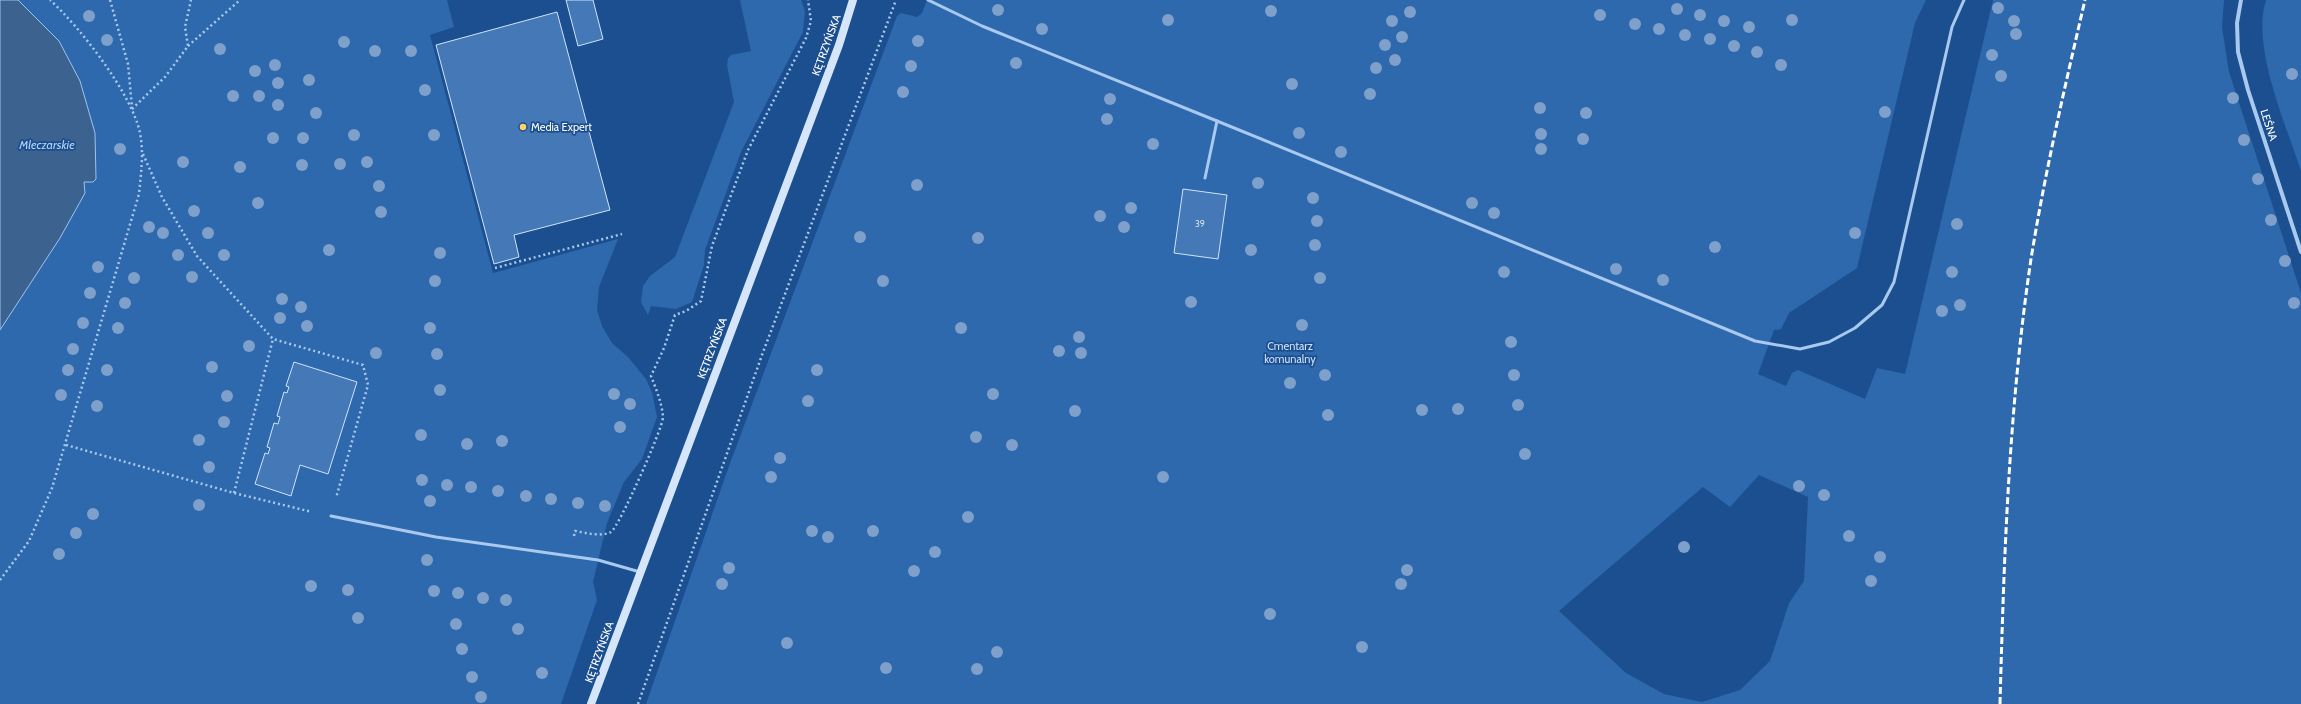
<svg xmlns="http://www.w3.org/2000/svg" width="2301" height="704" viewBox="0 0 2301 704" font-family="Cabin,sans-serif">
<style>
.green{fill:#2e69ad;fill-rule:evenodd}
.water{fill:#3c6290;stroke:#9cc4f0}
.building{fill:#4478b7;stroke:#cfe3fa}
.lines{fill:none;stroke-linecap:round;stroke-linejoin:round}
.path{stroke:#a9c9ee;stroke-width:2.5;stroke-dasharray:2 3;stroke-linecap:butt}
.service{stroke:#a9c9ee;stroke-width:3}
.minor{stroke:#a9c9ee;stroke-width:4}
.secondary{stroke:#d6e6fa;stroke-width:8}
.rail{stroke:#fff;stroke-width:3;stroke-dasharray:7 3;stroke-linecap:butt}
.tree{fill:#7ea0ca}
.poi-dot{fill:#ffd166;stroke:#1b4f8f;stroke-width:1.5}
.labels{text-anchor:middle;stroke-width:3.5;stroke-linejoin:round;paint-order:stroke}
.number-label{font-size:9px;fill:#d0dded}
.street-label{font-size:11px;fill:#fff;stroke:#1b4f8f}
.poi-label{font-size:11px;fill:#fff;stroke:#1b4f8f;text-anchor:start}
.park-label{font-size:11px;fill:#cfe3fa;stroke:#1b4f8f}
.water-label{font-size:12px;font-style:italic;fill:#b5d3f5;stroke:#1b4f8f}
</style>
<rect width="100%" height="100%" fill="#1b4f8f"/>
<!-- green -->
<g class="green">
<path d="M0 0H447L454 27 430 35 493 273 618 239 599 287 597 310 602 326 612 343 628 357 646 379 652 392 657 417 642 459 624 482 607 523 593 582 597 600 561 704H0Z"/>
<path d="M740 0H801L805 11 803 32 741 152 705 250 704 265 692 302 676 309 651 306 648 315 641 302 643 286 650 276 675 257 734 102 727 65 728 58 731 55 751 51Z"/>
<path d="M927 0H1926L1915 23 1857 268 1789 313 1781 329 1774 330 1758 374 1786 386 1792 373 1798 370 1865 399 1877 368 1905 374 1993 0H2224L2222 27 2229 72 2301 293V704H646L729 466 897 16 901 13 917 17 922 13ZM1759 475 1808 497 1804 581 1789 603 1770 661 1740 690 1702 702 1664 694 1626 673 1559 611 1703 487 1730 507Z"/>
<path d="M2266 0H2301V171C2286 124 2251 47 2266 0Z"/>
</g>
<!-- water -->
<path class="water" d="M0 0H18L59 41 80 81 95 133 96 179 93 182H84L85 193 60 238 0 330Z"/>
<!-- building -->
<g class="building">
<path d="M566 0H593L603 39 578 46Z"/>
<path d="M557 12 610 210 514 235 519 257 494 264 436 45Z"/>
<path d="M1183 189 1227 195 1218 259 1174 253Z"/>
<path d="M294 362 357 382 328 474 300 465 291 496 255 484 265 453 268 454 270 448 267 447 274 423 278 424 280 417 277 416 284 392 287 393 289 387 286 386Z"/>
</g>
<g class="lines">
<!-- path -->
<g class="path">
<path d="M110 0 128 64 132 107"/>
<path d="M188 46 240 0"/>
<path d="M132 109 165 77 188 46 185 27 191 0"/>
<path d="M143 154 162 197 197 256 273 339 363 365 368 385 336 498"/>
<path d="M495 268 622 234"/>
<path d="M66 445 234 493 312 512"/>
<path d="M234 493 273 339"/>
<path d="M574 536 575 531C586 533 602 537 611 532 619 527 663 428 663 417 662 403 656 389 651 376L664 348 675 315 686 311 701 301 712 246 748 150 806 38 811 21 808 0"/>
<path d="M0 580 29 541 52 488 139 194C141 173 144 154 140 133 132 94 80 27 50 0"/>
<path d="M638 704 762 355 896 0"/>
</g>
<!-- service -->
<g class="service">
<path d="M928 0 982 26 1217 121 1205 178"/>
<path d="M1217 121 1755 341 1800 349 1829 342 1855 328 1882 305 1894 282 1952 27 1964 0"/>
<path d="M331 516 436 537 598 560 640 572"/>
</g>
<!-- minor -->
<path class="minor" d="M2241 0 2237 23 2238 52 2248 90 2301 252"/>
<!-- secondary -->
<path class="secondary" d="M591 704 839 45 853 0"/>
<!-- rail -->
<path class="rail" d="M2000 704C2004 555 2009 406 2031 259 2045 172 2065 86 2085 0"/>
</g>
<!-- trees -->
<g class="tree">
<circle cx="1998" cy="8" r="6"/>
<circle cx="1677" cy="9" r="6"/>
<circle cx="998" cy="10" r="6"/>
<circle cx="1271" cy="11" r="6"/>
<circle cx="1410" cy="12" r="6"/>
<circle cx="1600" cy="15" r="6"/>
<circle cx="1700" cy="15" r="6"/>
<circle cx="89" cy="16" r="6"/>
<circle cx="1168" cy="20" r="6"/>
<circle cx="1792" cy="20" r="6"/>
<circle cx="1392" cy="21" r="6"/>
<circle cx="1724" cy="21" r="6"/>
<circle cx="2014" cy="21" r="6"/>
<circle cx="1635" cy="24" r="6"/>
<circle cx="1749" cy="27" r="6"/>
<circle cx="1042" cy="29" r="6"/>
<circle cx="1659" cy="29" r="6"/>
<circle cx="2016" cy="34" r="6"/>
<circle cx="1685" cy="35" r="6"/>
<circle cx="1402" cy="37" r="6"/>
<circle cx="1710" cy="39" r="6"/>
<circle cx="107" cy="40" r="6"/>
<circle cx="918" cy="41" r="6"/>
<circle cx="344" cy="42" r="6"/>
<circle cx="1385" cy="45" r="6"/>
<circle cx="1734" cy="46" r="6"/>
<circle cx="220" cy="49" r="6"/>
<circle cx="375" cy="51" r="6"/>
<circle cx="411" cy="51" r="6"/>
<circle cx="1757" cy="52" r="6"/>
<circle cx="1992" cy="55" r="6"/>
<circle cx="1395" cy="60" r="6"/>
<circle cx="1016" cy="63" r="6"/>
<circle cx="275" cy="65" r="6"/>
<circle cx="1781" cy="65" r="6"/>
<circle cx="911" cy="66" r="6"/>
<circle cx="1376" cy="68" r="6"/>
<circle cx="255" cy="71" r="6"/>
<circle cx="2292" cy="74" r="6"/>
<circle cx="2001" cy="76" r="6"/>
<circle cx="309" cy="80" r="6"/>
<circle cx="278" cy="83" r="6"/>
<circle cx="1292" cy="84" r="6"/>
<circle cx="425" cy="90" r="6"/>
<circle cx="903" cy="92" r="6"/>
<circle cx="1370" cy="94" r="6"/>
<circle cx="233" cy="96" r="6"/>
<circle cx="259" cy="96" r="6"/>
<circle cx="2233" cy="98" r="6"/>
<circle cx="1110" cy="99" r="6"/>
<circle cx="278" cy="105" r="6"/>
<circle cx="1540" cy="108" r="6"/>
<circle cx="1885" cy="112" r="6"/>
<circle cx="316" cy="113" r="6"/>
<circle cx="1586" cy="113" r="6"/>
<circle cx="1107" cy="119" r="6"/>
<circle cx="1299" cy="133" r="6"/>
<circle cx="1541" cy="134" r="6"/>
<circle cx="354" cy="135" r="6"/>
<circle cx="434" cy="135" r="6"/>
<circle cx="273" cy="138" r="6"/>
<circle cx="303" cy="138" r="6"/>
<circle cx="1583" cy="139" r="6"/>
<circle cx="2244" cy="140" r="6"/>
<circle cx="1153" cy="144" r="6"/>
<circle cx="120" cy="149" r="6"/>
<circle cx="1541" cy="149" r="6"/>
<circle cx="1341" cy="152" r="6"/>
<circle cx="183" cy="162" r="6"/>
<circle cx="367" cy="162" r="6"/>
<circle cx="340" cy="164" r="6"/>
<circle cx="302" cy="165" r="6"/>
<circle cx="240" cy="167" r="6"/>
<circle cx="2258" cy="179" r="6"/>
<circle cx="1258" cy="183" r="6"/>
<circle cx="917" cy="185" r="6"/>
<circle cx="379" cy="186" r="6"/>
<circle cx="1313" cy="198" r="6"/>
<circle cx="258" cy="203" r="6"/>
<circle cx="1472" cy="203" r="6"/>
<circle cx="1131" cy="208" r="6"/>
<circle cx="194" cy="211" r="6"/>
<circle cx="381" cy="212" r="6"/>
<circle cx="1494" cy="213" r="6"/>
<circle cx="1100" cy="216" r="6"/>
<circle cx="2271" cy="220" r="6"/>
<circle cx="1317" cy="221" r="6"/>
<circle cx="1957" cy="224" r="6"/>
<circle cx="149" cy="227" r="6"/>
<circle cx="1124" cy="227" r="6"/>
<circle cx="163" cy="233" r="6"/>
<circle cx="208" cy="233" r="6"/>
<circle cx="1855" cy="233" r="6"/>
<circle cx="860" cy="237" r="6"/>
<circle cx="978" cy="238" r="6"/>
<circle cx="1315" cy="245" r="6"/>
<circle cx="1715" cy="247" r="6"/>
<circle cx="329" cy="250" r="6"/>
<circle cx="1251" cy="250" r="6"/>
<circle cx="440" cy="253" r="6"/>
<circle cx="178" cy="255" r="6"/>
<circle cx="224" cy="255" r="6"/>
<circle cx="2285" cy="261" r="6"/>
<circle cx="98" cy="267" r="6"/>
<circle cx="1616" cy="269" r="6"/>
<circle cx="1504" cy="272" r="6"/>
<circle cx="1952" cy="272" r="6"/>
<circle cx="192" cy="277" r="6"/>
<circle cx="134" cy="278" r="6"/>
<circle cx="1320" cy="278" r="6"/>
<circle cx="1663" cy="280" r="6"/>
<circle cx="435" cy="281" r="6"/>
<circle cx="883" cy="281" r="6"/>
<circle cx="90" cy="293" r="6"/>
<circle cx="282" cy="299" r="6"/>
<circle cx="1191" cy="302" r="6"/>
<circle cx="125" cy="303" r="6"/>
<circle cx="2294" cy="303" r="6"/>
<circle cx="1960" cy="305" r="6"/>
<circle cx="301" cy="307" r="6"/>
<circle cx="1942" cy="311" r="6"/>
<circle cx="280" cy="318" r="6"/>
<circle cx="83" cy="323" r="6"/>
<circle cx="1302" cy="325" r="6"/>
<circle cx="307" cy="326" r="6"/>
<circle cx="118" cy="328" r="6"/>
<circle cx="430" cy="328" r="6"/>
<circle cx="961" cy="328" r="6"/>
<circle cx="1079" cy="337" r="6"/>
<circle cx="1511" cy="342" r="6"/>
<circle cx="249" cy="346" r="6"/>
<circle cx="73" cy="349" r="6"/>
<circle cx="1059" cy="351" r="6"/>
<circle cx="376" cy="353" r="6"/>
<circle cx="1081" cy="353" r="6"/>
<circle cx="437" cy="354" r="6"/>
<circle cx="212" cy="367" r="6"/>
<circle cx="68" cy="370" r="6"/>
<circle cx="107" cy="370" r="6"/>
<circle cx="817" cy="370" r="6"/>
<circle cx="1325" cy="375" r="6"/>
<circle cx="1514" cy="375" r="6"/>
<circle cx="1290" cy="383" r="6"/>
<circle cx="440" cy="390" r="6"/>
<circle cx="614" cy="394" r="6"/>
<circle cx="993" cy="394" r="6"/>
<circle cx="61" cy="395" r="6"/>
<circle cx="227" cy="396" r="6"/>
<circle cx="808" cy="401" r="6"/>
<circle cx="630" cy="404" r="6"/>
<circle cx="1518" cy="405" r="6"/>
<circle cx="97" cy="406" r="6"/>
<circle cx="1458" cy="409" r="6"/>
<circle cx="1422" cy="410" r="6"/>
<circle cx="1075" cy="411" r="6"/>
<circle cx="1328" cy="415" r="6"/>
<circle cx="224" cy="422" r="6"/>
<circle cx="620" cy="427" r="6"/>
<circle cx="421" cy="435" r="6"/>
<circle cx="976" cy="437" r="6"/>
<circle cx="199" cy="440" r="6"/>
<circle cx="502" cy="441" r="6"/>
<circle cx="467" cy="444" r="6"/>
<circle cx="1012" cy="445" r="6"/>
<circle cx="1525" cy="454" r="6"/>
<circle cx="780" cy="458" r="6"/>
<circle cx="209" cy="467" r="6"/>
<circle cx="771" cy="477" r="6"/>
<circle cx="1163" cy="477" r="6"/>
<circle cx="422" cy="480" r="6"/>
<circle cx="447" cy="485" r="6"/>
<circle cx="1799" cy="486" r="6"/>
<circle cx="471" cy="487" r="6"/>
<circle cx="498" cy="491" r="6"/>
<circle cx="1824" cy="495" r="6"/>
<circle cx="526" cy="496" r="6"/>
<circle cx="551" cy="499" r="6"/>
<circle cx="430" cy="501" r="6"/>
<circle cx="578" cy="503" r="6"/>
<circle cx="199" cy="505" r="6"/>
<circle cx="605" cy="506" r="6"/>
<circle cx="93" cy="514" r="6"/>
<circle cx="968" cy="517" r="6"/>
<circle cx="812" cy="531" r="6"/>
<circle cx="873" cy="531" r="6"/>
<circle cx="76" cy="533" r="6"/>
<circle cx="1849" cy="536" r="6"/>
<circle cx="828" cy="537" r="6"/>
<circle cx="1684" cy="547" r="6"/>
<circle cx="935" cy="552" r="6"/>
<circle cx="59" cy="554" r="6"/>
<circle cx="1880" cy="557" r="6"/>
<circle cx="427" cy="560" r="6"/>
<circle cx="729" cy="568" r="6"/>
<circle cx="1407" cy="570" r="6"/>
<circle cx="914" cy="571" r="6"/>
<circle cx="1871" cy="581" r="6"/>
<circle cx="722" cy="584" r="6"/>
<circle cx="1401" cy="584" r="6"/>
<circle cx="311" cy="586" r="6"/>
<circle cx="348" cy="590" r="6"/>
<circle cx="434" cy="591" r="6"/>
<circle cx="458" cy="593" r="6"/>
<circle cx="483" cy="598" r="6"/>
<circle cx="506" cy="600" r="6"/>
<circle cx="1270" cy="614" r="6"/>
<circle cx="358" cy="618" r="6"/>
<circle cx="456" cy="624" r="6"/>
<circle cx="518" cy="629" r="6"/>
<circle cx="787" cy="643" r="6"/>
<circle cx="1362" cy="647" r="6"/>
<circle cx="462" cy="649" r="6"/>
<circle cx="997" cy="652" r="6"/>
<circle cx="886" cy="668" r="6"/>
<circle cx="977" cy="669" r="6"/>
<circle cx="542" cy="673" r="6"/>
<circle cx="472" cy="677" r="6"/>
<circle cx="481" cy="697" r="6"/>
</g>
<!-- markers -->
<circle class="poi-dot" cx="523" cy="127" r="4"/>
<g class="labels">
<!-- number labels -->
<g class="number-label">
<text x="1200" y="227">39</text>
</g>
<!-- street labels -->
<g class="street-label">
<text transform="translate(826 45) rotate(-70)" y="4">KĘTRZYŃSKA</text>
<text transform="translate(2269 125) rotate(72)" y="4">LEŚNA</text>
<text transform="translate(712 348) rotate(-69)" y="4">KĘTRZYŃSKA</text>
<text transform="translate(599 652) rotate(-70)" y="4">KĘTRZYŃSKA</text>
</g>
<!-- poi labels -->
<g class="poi-label">
<text x="531" y="131">Media Expert</text>
</g>
<!-- park labels -->
<g class="park-label">
<text x="1290" y="350">Cmentarz<tspan x="1290" dy="13">komunalny</tspan></text>
</g>
<!-- water labels -->
<g class="water-label">
<text x="47" y="149">Mleczarskie</text>
</g>
</g>
</svg>
